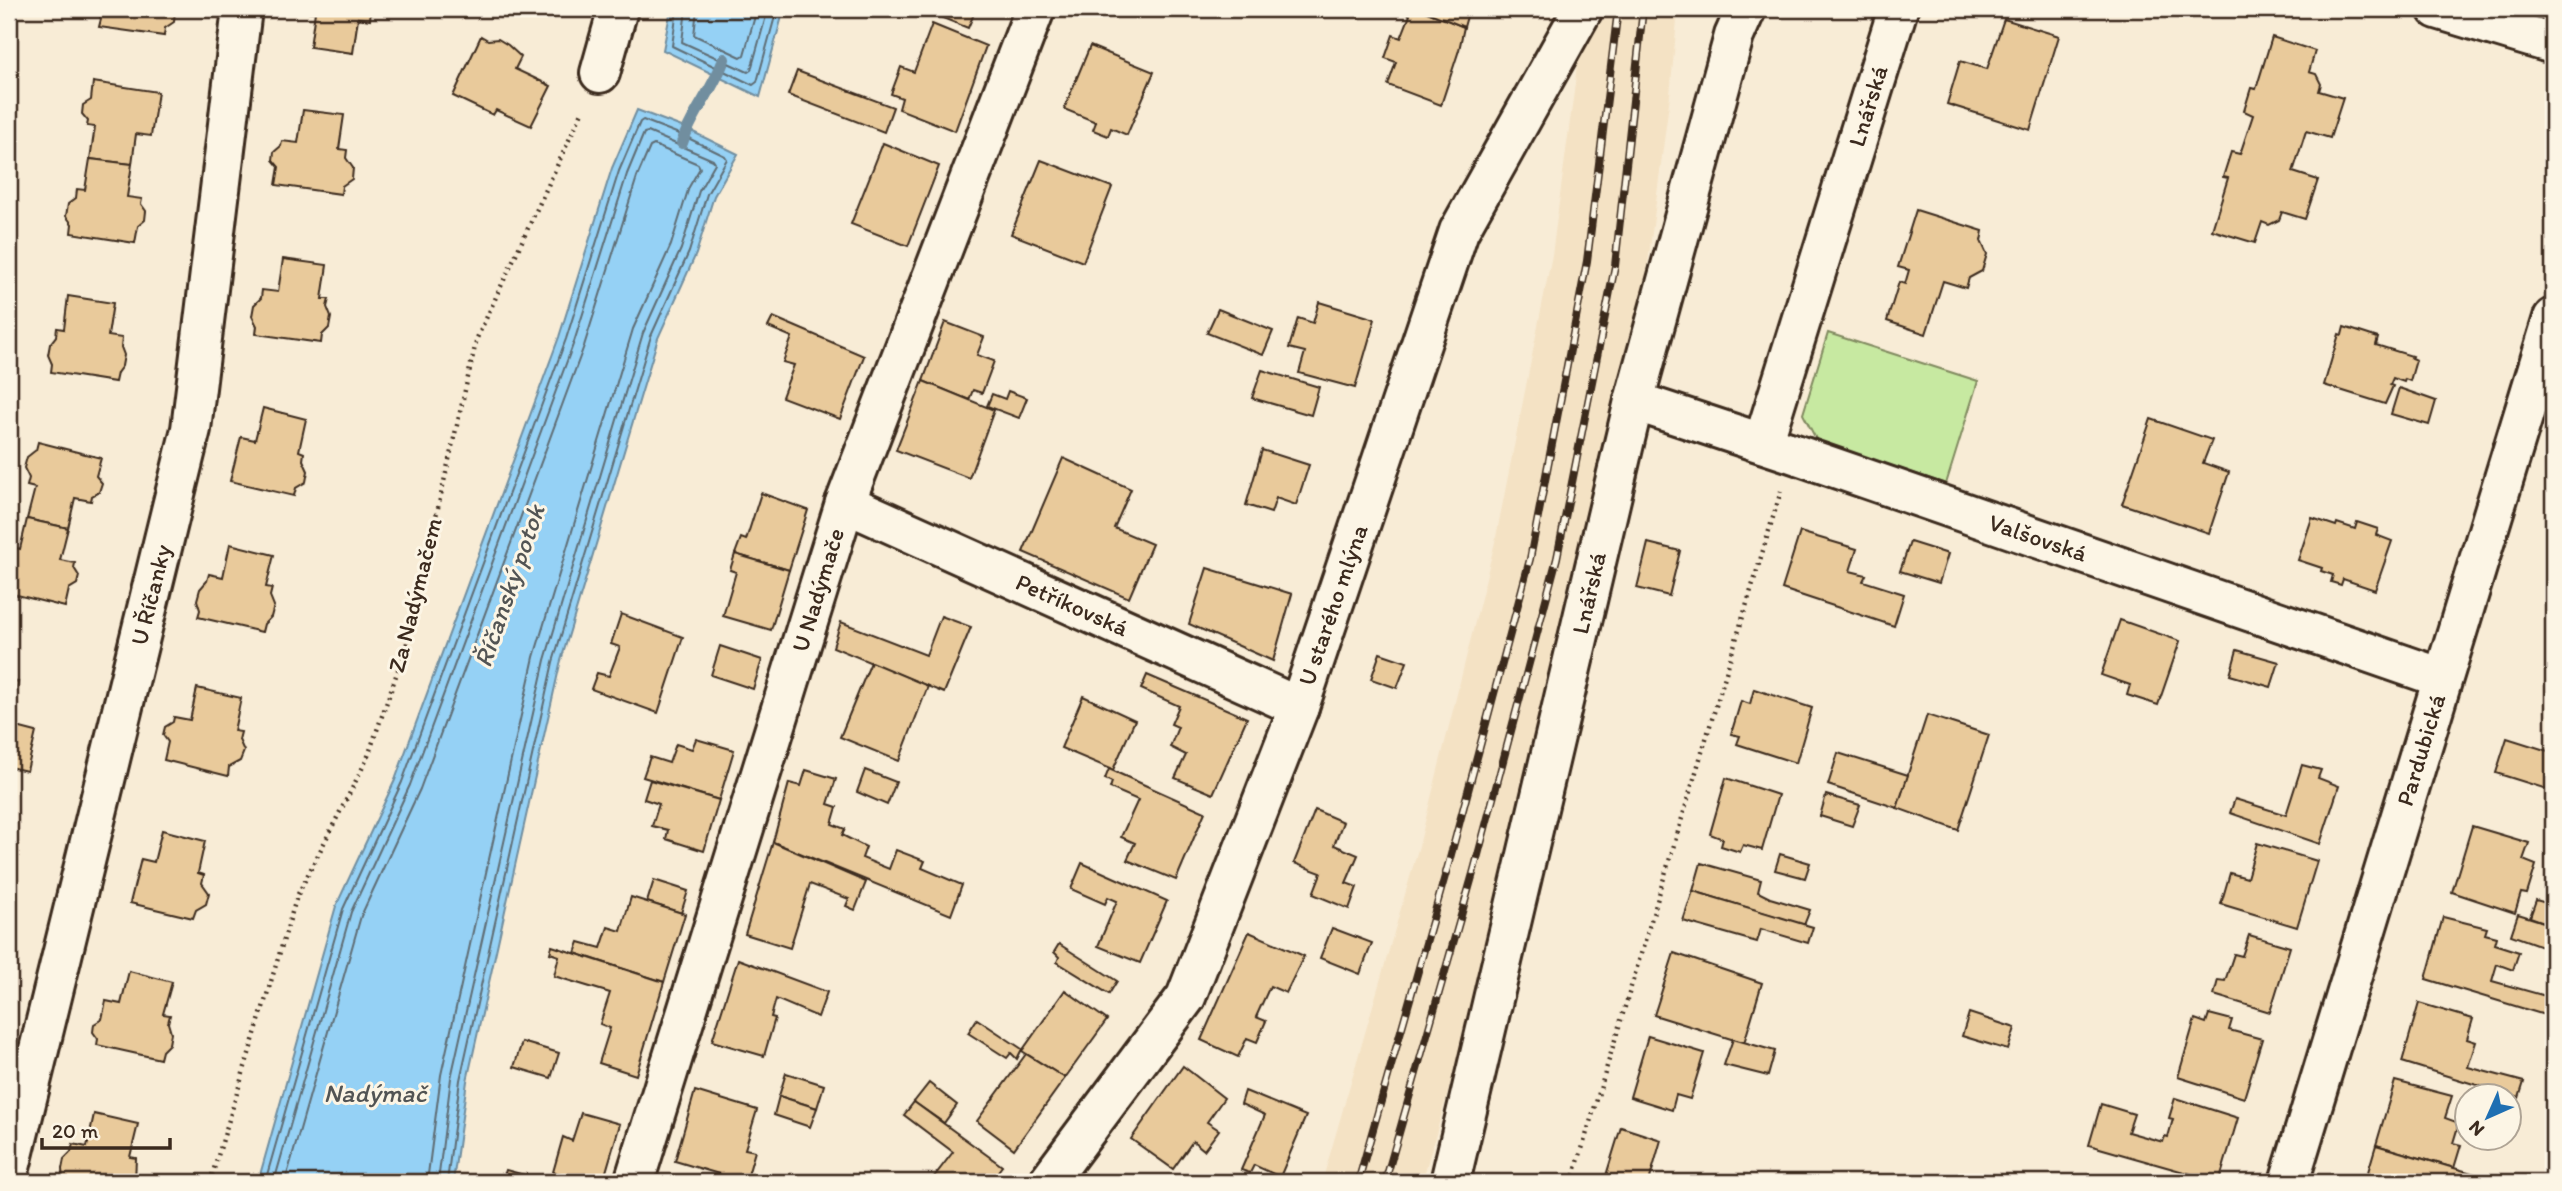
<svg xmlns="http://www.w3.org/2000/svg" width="2562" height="1191" viewBox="0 0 2562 1191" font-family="Itim,sans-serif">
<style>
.built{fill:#f4e2c4}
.green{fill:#c7e9a1;stroke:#818a60;stroke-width:2}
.water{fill:#95d1f5;stroke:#718e9f;stroke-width:2}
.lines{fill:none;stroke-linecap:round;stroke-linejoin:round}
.shore{stroke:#5f6d74;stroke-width:2}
.stream{stroke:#718e9f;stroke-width:12}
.building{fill:#e9ca9b;stroke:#3b2a1e;stroke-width:2}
.minor-casing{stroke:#3b2a1e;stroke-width:44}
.path{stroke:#3b2a1e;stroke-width:4.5;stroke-dasharray:2 5;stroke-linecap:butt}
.minor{stroke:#fcf5e5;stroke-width:38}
.rail-casing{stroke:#3b2a1e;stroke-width:8}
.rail{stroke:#fcf5e5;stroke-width:5;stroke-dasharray:16;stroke-linecap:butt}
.labels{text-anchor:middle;stroke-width:6;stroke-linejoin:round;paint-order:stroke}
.street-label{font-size:24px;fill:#3b2a1e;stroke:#fcf5e5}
.water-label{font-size:26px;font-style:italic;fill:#525454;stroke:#fcf5e5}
</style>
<rect width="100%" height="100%" fill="#f8ecd6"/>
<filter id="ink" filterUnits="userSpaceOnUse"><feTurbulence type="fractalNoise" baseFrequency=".0143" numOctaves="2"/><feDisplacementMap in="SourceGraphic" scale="14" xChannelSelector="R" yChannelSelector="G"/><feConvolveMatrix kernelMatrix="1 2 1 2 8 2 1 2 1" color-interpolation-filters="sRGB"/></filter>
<g filter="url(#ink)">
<!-- built -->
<path class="built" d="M1582 9H1678L1670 95 1647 271 1588 563 1512 871 1422 1182H1322L1419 846 1495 542 1552 255 1575 84Z"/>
<!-- green -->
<path class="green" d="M1828 333 1978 381 1946 484 1817 441 1803 414Z"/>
<!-- water -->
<g class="water">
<path d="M671 9H784L760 97 663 50Z"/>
<path d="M637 110 687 129 738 154 714 196 696 254 658 338 560 664 467 1081 453 1182H258L336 906 395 780 559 337 612 168Z"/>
</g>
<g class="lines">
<!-- shore -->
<g class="shore">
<path d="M677 9 672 46 753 85 757 82 777 9"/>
<path d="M686 9 682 42 748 72 751 70 768 9"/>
<path d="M697 9 694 35 741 57 744 55 757 9"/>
<path d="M265 1182 343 909 402 782 566 339 619 171 640 122 643 120 684 136 725 156 727 159 707 194 689 252 651 336 553 662 460 1080 447 1182"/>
<path d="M274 1182 351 912 410 785 574 342 627 174 644 133 648 132 713 160 715 163 699 191 681 249 643 333 545 660 451 1078 438 1182"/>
<path d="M285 1182 361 916 420 789 584 346 637 177 650 147 654 145 698 164 700 168 689 187 671 245 633 329 534 657 441 1075 427 1182"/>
</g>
<!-- stream -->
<path class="stream" d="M682 143C692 113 714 89 724 59"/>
</g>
<!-- building -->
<g class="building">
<path d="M96 9H175L174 22 165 28 164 36 99 27 101 19Z"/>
<path d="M304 9H371L370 20 358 18 353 53 310 47 315 12 303 11Z"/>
<path d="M920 9H976L968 28Z"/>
<path d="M1394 9H1420L1464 27 1459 50 1441 105 1388 85 1396 62 1385 58 1393 35 1401 38 1410 15Z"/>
<path d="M1420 9H1469L1464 27Z"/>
<path d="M2004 19 2059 36 2030 130 1947 104 1960 61 1987 69Z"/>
<path d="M932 24 986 46 955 131 899 109 902 98 891 94 901 67 914 72Z"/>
<path d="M481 36 488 40 498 39 508 45 521 57 515 69 551 86 531 126 496 110 493 115 453 96Z"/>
<path d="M2272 37 2315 51 2309 72 2316 74 2321 84 2319 91 2343 98 2330 138 2306 131 2293 172 2318 180 2305 219 2282 212 2279 220 2269 225 2262 222 2255 243 2212 230 2228 178 2223 177 2231 152 2240 154 2253 115 2244 111 2251 88 2256 89Z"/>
<path d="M1090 46 1154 72 1127 135 1111 128 1108 136 1093 130 1096 122 1064 109Z"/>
<path d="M797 71 893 107 884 132 788 95Z"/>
<path d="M93 82 158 92 151 136 136 134 132 164 90 159 95 127 87 126 88 121 82 114 83 105 91 100Z"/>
<path d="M303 110 344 115 339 149 347 150 346 158 353 168 352 179 342 186 341 194 276 185 279 167 273 160 274 152 281 146 282 141 298 143Z"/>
<path d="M883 143 939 166 908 246 851 224Z"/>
<path d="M90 159 132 164 127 197 142 199 141 204 146 211 145 220 138 226 135 243 71 233 72 224 66 216 68 204 76 198 77 189 85 190Z"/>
<path d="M1041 160 1112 187 1083 262 1011 234Z"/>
<path d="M1916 210 1983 231 1981 241 1987 254 1982 271 1969 278 1966 288 1943 281 1926 334 1887 321 1899 282 1905 284 1909 270 1898 267Z"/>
<path d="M283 259 327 265 322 299H329L327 307 331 317 329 328 322 335 321 343 256 334 257 326 252 316 254 305 261 298 262 290 278 292Z"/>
<path d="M68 296 113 303 108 336 122 338 121 347 124 355 122 366 117 373 115 382 51 372 52 364 48 355 50 344 56 336 57 328 64 329Z"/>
<path d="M1319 302 1375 319 1355 388 1299 373 1305 352 1289 348 1298 318 1313 323Z"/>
<path d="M1218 309 1273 331 1263 355 1207 333Z"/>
<path d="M773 317 864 356 840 419 782 397 794 365 783 362 792 337 768 327Z"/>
<path d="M945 322 984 337 977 355 994 361 982 393 973 390 969 400 923 381Z"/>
<path d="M2344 327 2378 338 2376 345 2412 356 2411 358 2416 360 2410 381 2405 379 2404 382 2393 378 2390 385 2393 386 2385 404 2324 385 2339 334 2342 335Z"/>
<path d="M1262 370 1319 387 1311 415 1252 398Z"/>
<path d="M923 381 994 410 969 478 896 450Z"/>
<path d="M2399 388 2436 401 2429 425 2391 414Z"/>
<path d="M1008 391 1027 398 1019 418 987 406 992 394 1005 399Z"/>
<path d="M263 408 306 419 299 451 304 453 303 460 308 471 306 482 296 488 294 496 230 481 241 437 255 440Z"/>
<path d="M2151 419 2212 440 2203 463 2229 472 2209 533 2122 504Z"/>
<path d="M38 442 101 458 96 476 102 483 99 492 92 496 91 501 75 498 68 528 27 519 35 488 27 486 29 478 24 468 27 457 36 450Z"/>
<path d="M1262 450 1309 465 1296 505 1276 498 1271 513 1246 505Z"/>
<path d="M1063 458 1131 489 1114 528 1152 544 1129 598 1023 552Z"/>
<path d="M761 493 808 510 789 570 735 554 741 538 746 540Z"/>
<path d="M2312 518 2336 526 2337 523 2355 529 2357 522 2378 529 2376 535 2392 541 2375 590 2343 579 2341 585 2331 582 2333 575 2321 571 2322 568 2298 560Z"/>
<path d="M27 519 68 528 60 560 75 563 74 568 79 576 77 584 69 589 65 607 9 593V557L12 547 20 549Z"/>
<path d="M1800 532 1857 549 1850 571 1866 575 1863 581 1904 594 1894 626 1782 589Z"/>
<path d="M1910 542 1948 554 1939 583 1900 571Z"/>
<path d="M1648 543 1680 551 1669 596 1637 588Z"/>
<path d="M230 544 274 555 266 587 272 588 270 596 274 606 271 617 264 624 262 632 198 617 200 610 197 600 200 589 207 581 209 574 223 577Z"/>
<path d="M735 554 789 570 771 630 723 616 736 572 730 570Z"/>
<path d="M1207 568 1292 594 1273 661 1189 624Z"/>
<path d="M621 614 683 637 658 713 591 689 597 673 609 676 620 647 611 644Z"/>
<path d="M941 616 971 627 944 693 833 647 841 622 926 655Z"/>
<path d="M2120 620 2180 641 2158 705 2127 695 2130 685 2101 675Z"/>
<path d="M720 646 762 660 753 689 711 675Z"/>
<path d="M2237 650 2279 662 2271 687 2230 675Z"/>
<path d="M1380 653 1407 662 1397 688 1371 679Z"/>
<path d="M871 662 928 686 899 761 840 737Z"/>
<path d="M1147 675 1247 718 1213 794 1175 778 1186 755 1170 747 1178 727 1171 724 1179 706 1141 689Z"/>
<path d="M9 680 18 682 9 720Z"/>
<path d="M197 688 241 698 234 731 241 732 239 740 244 751 240 761 229 767 228 776 164 760 168 742 163 735 165 727 173 722 174 717 190 720Z"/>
<path d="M1754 689 1812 708 1796 763 1737 744 1740 736 1731 734 1741 701 1750 704Z"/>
<path d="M1083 696 1135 720 1113 770 1061 748Z"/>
<path d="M1927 715 1989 735 1958 830 1897 808Z"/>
<path d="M9 725 36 732 27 771 9 767Z"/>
<path d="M2553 734V791L2496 773 2507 738 2548 751Z"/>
<path d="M696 739 734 750 719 800 643 777 650 757 669 763 676 744 692 749Z"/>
<path d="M1838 753 1908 775 1897 808 1828 785Z"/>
<path d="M2302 765 2321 770 2318 778 2339 786 2320 844 2230 813 2235 799 2286 815Z"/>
<path d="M1109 769 1205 812 1176 880 1127 860 1135 843 1121 837 1138 800 1110 788 1112 782 1105 779Z"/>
<path d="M806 770 836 779 828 804 837 807 832 824 845 829 842 835 866 847 862 858 889 869 896 850 925 861 922 868 962 885 951 915 773 842 789 783 801 786Z"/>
<path d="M865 770 896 782 887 805 857 792Z"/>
<path d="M1726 778 1778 795 1762 850 1743 845 1740 852 1721 846 1723 839 1710 834Z"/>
<path d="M650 780 719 800 704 851 666 839 668 830 652 826 659 804 644 799Z"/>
<path d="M1826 795 1860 805 1852 826 1820 816Z"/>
<path d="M1315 810 1343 822 1334 845 1358 855 1346 883 1357 887 1349 909 1313 894 1321 873 1294 863Z"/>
<path d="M2472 826 2529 843 2523 860 2536 865 2527 894 2521 893 2515 913 2452 892Z"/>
<path d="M162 830 205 841 198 873 204 875 202 883 209 893 206 904 196 910 193 918 130 903 141 859 154 862Z"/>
<path d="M773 842 866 882 855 910 846 906 849 899 810 884 790 948 745 934Z"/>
<path d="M2257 843 2317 861 2297 927 2221 904 2230 873 2247 878Z"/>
<path d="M1780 854 1810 863 1805 878 1775 870Z"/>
<path d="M1082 863 1167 901 1140 963 1098 946 1117 901 1108 897 1105 904 1071 889Z"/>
<path d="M1701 863 1761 880 1758 892 1770 898 1810 910 1804 925 1693 891Z"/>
<path d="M654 880 688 891 681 913 647 902Z"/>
<path d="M1693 891 1813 927 1808 943 1761 929 1757 942 1683 921Z"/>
<path d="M631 897 685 914 664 982 575 953 579 942 601 948 608 927 621 931Z"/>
<path d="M2536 900 2553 905V925L2530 917Z"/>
<path d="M2518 914 2553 925V950L2511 935Z"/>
<path d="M2443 917 2487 928 2485 934 2496 937 2494 944 2519 952 2513 970 2497 964 2492 981 2553 998 2548 1016 2426 979Z"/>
<path d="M1332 928 1372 943 1360 974 1320 958Z"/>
<path d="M1249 932 1304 956 1286 993 1270 986 1256 1017 1266 1021 1257 1042 1247 1038 1238 1057 1201 1040Z"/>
<path d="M2249 935 2290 947 2270 1012 2214 995 2218 980 2225 981 2234 954 2242 956Z"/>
<path d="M1059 944 1117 981 1109 994 1057 962 1059 957 1054 952Z"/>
<path d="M552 946 664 982 636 1075 599 1063 610 1028 600 1024 610 993 554 976 559 956 550 953Z"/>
<path d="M1674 953 1762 983 1744 1043 1654 1015Z"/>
<path d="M738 959 827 992 818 1017 776 999 771 1017 775 1018 764 1056 712 1041Z"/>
<path d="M129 971 172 982 163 1014 170 1015 168 1023 171 1033 169 1044 162 1051 160 1059 97 1045 98 1039 93 1032 94 1024 102 1019 106 1001 121 1004Z"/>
<path d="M1065 990 1107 1020 1065 1078 1022 1051Z"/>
<path d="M2419 1003 2473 1019 2467 1039 2476 1042 2468 1067 2524 1082 2519 1098 2402 1062Z"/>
<path d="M1969 1013 2015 1028 2008 1050 1962 1036Z"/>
<path d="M2209 1014 2232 1020 2229 1030 2262 1039 2244 1098 2178 1077 2195 1019 2206 1023Z"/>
<path d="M977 1019 1022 1049 1017 1059 1011 1053 1007 1058 968 1033Z"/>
<path d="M1648 1036 1704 1053 1690 1099 1676 1095 1672 1110 1630 1097Z"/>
<path d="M1733 1039 1775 1051 1768 1076 1724 1065Z"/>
<path d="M522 1042 559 1053 551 1078 514 1067Z"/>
<path d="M1026 1054 1065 1078 1014 1149 977 1121Z"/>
<path d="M1183 1066 1224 1098 1207 1122 1219 1130 1204 1150 1193 1141 1173 1169 1131 1139Z"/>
<path d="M786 1073 824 1085 817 1108 779 1096Z"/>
<path d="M2395 1081 2452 1096 2445 1118 2459 1123 2453 1143 2461 1145 2454 1168 2376 1145Z"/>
<path d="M929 1083 957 1105 944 1123 914 1102Z"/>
<path d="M695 1091 757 1110 745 1149 755 1151 746 1182 675 1161Z"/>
<path d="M1245 1091 1306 1116 1280 1177 1254 1165 1250 1173 1241 1170 1265 1115 1241 1104Z"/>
<path d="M779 1096 817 1108 810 1127 774 1115Z"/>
<path d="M2175 1098 2238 1118 2219 1182 2089 1145 2101 1104 2134 1114 2128 1132 2163 1142 2165 1136 2168 1137 2173 1119 2169 1118Z"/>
<path d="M914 1102 1002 1166 990 1182H930L953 1152 904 1115Z"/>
<path d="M581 1113 620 1124 603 1182H560L562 1174 553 1172 563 1137 572 1141Z"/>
<path d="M94 1114 138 1124 130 1157 136 1158 135 1182H63L62 1169 64 1159 71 1152 73 1144 87 1147Z"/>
<path d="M1621 1127 1661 1140 1649 1182H1604Z"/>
<path d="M2376 1145 2454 1168 2504 1182H2365Z"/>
<path d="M506 1170 550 1182H502Z"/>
</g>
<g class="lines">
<defs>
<g id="minor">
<path d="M2437 9 2553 44"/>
<path d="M600 73 618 9"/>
<path d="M1634 401 1792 453 2442 678"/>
<path d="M1763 443 1898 9"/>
<path d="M845 503 1299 707"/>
<path d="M9 1172 191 429 242 9"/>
<path d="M634 1182 845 503 1035 9"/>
<path d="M1048 1182 1186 997 1299 707 1459 231 1583 9"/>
<path d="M1450 1182 1634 401 1734 36 1746 9"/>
<path d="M2289 1182 2553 318"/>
</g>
</defs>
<!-- minor casing -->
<use href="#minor" class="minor-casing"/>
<!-- path -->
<g class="path">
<path d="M210 1182 297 896 367 759 406 647 477 338 583 110"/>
<path d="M1572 1182 1781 491"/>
</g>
<!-- minor -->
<use href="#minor" class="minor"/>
<defs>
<g id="rail">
<path d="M1358 1182 1449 862 1530 559 1587 261 1618 9"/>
<path d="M1385 1182 1474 870 1557 558 1615 266 1643 9"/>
</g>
</defs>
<!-- rail casing -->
<use href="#rail" class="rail-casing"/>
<!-- rail -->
<use href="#rail" class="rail"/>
</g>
</g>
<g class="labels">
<!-- street labels -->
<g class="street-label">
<text transform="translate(1868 106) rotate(-73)" y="8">Lnářská</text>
<text transform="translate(2038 538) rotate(19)" y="8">Valšovská</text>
<text transform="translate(818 590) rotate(-73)" y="8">U Nadýmače</text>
<text transform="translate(1589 593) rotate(-77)" y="8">Lnářská</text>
<text transform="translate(151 595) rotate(-76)" y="8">U Říčanky</text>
<text transform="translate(415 595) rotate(-76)" y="8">Za Nadýmačem</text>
<text transform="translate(1072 605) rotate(24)" y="8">Petříkovská</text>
<text transform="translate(1333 605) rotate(-71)" y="8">U starého mlýna</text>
<text transform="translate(2421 750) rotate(-73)" y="8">Pardubická</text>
</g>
<!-- water labels -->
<g class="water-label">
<text transform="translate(509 586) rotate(-71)" y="9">Říčanský potok</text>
<text x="375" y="1102">Nadýmač</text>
</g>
</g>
<!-- margin -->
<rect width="2562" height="1191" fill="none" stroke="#fcf5e5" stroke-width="35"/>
<rect x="18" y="18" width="2527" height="1156" fill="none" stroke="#3b2a1e" stroke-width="2.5" filter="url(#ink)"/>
<!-- north arrow -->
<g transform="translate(2488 1117) rotate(225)"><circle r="33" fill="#fcf5e5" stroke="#afa495" stroke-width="2"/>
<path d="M0-5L12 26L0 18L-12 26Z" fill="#1f6fb2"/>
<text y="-10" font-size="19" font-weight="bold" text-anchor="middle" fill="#3b2a1e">N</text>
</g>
<!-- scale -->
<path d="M42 1138v10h128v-10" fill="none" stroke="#3b2a1e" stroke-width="3.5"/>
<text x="52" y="1138" font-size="21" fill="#3b2a1e" stroke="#fcf5e5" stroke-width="5" paint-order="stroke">20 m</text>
</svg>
